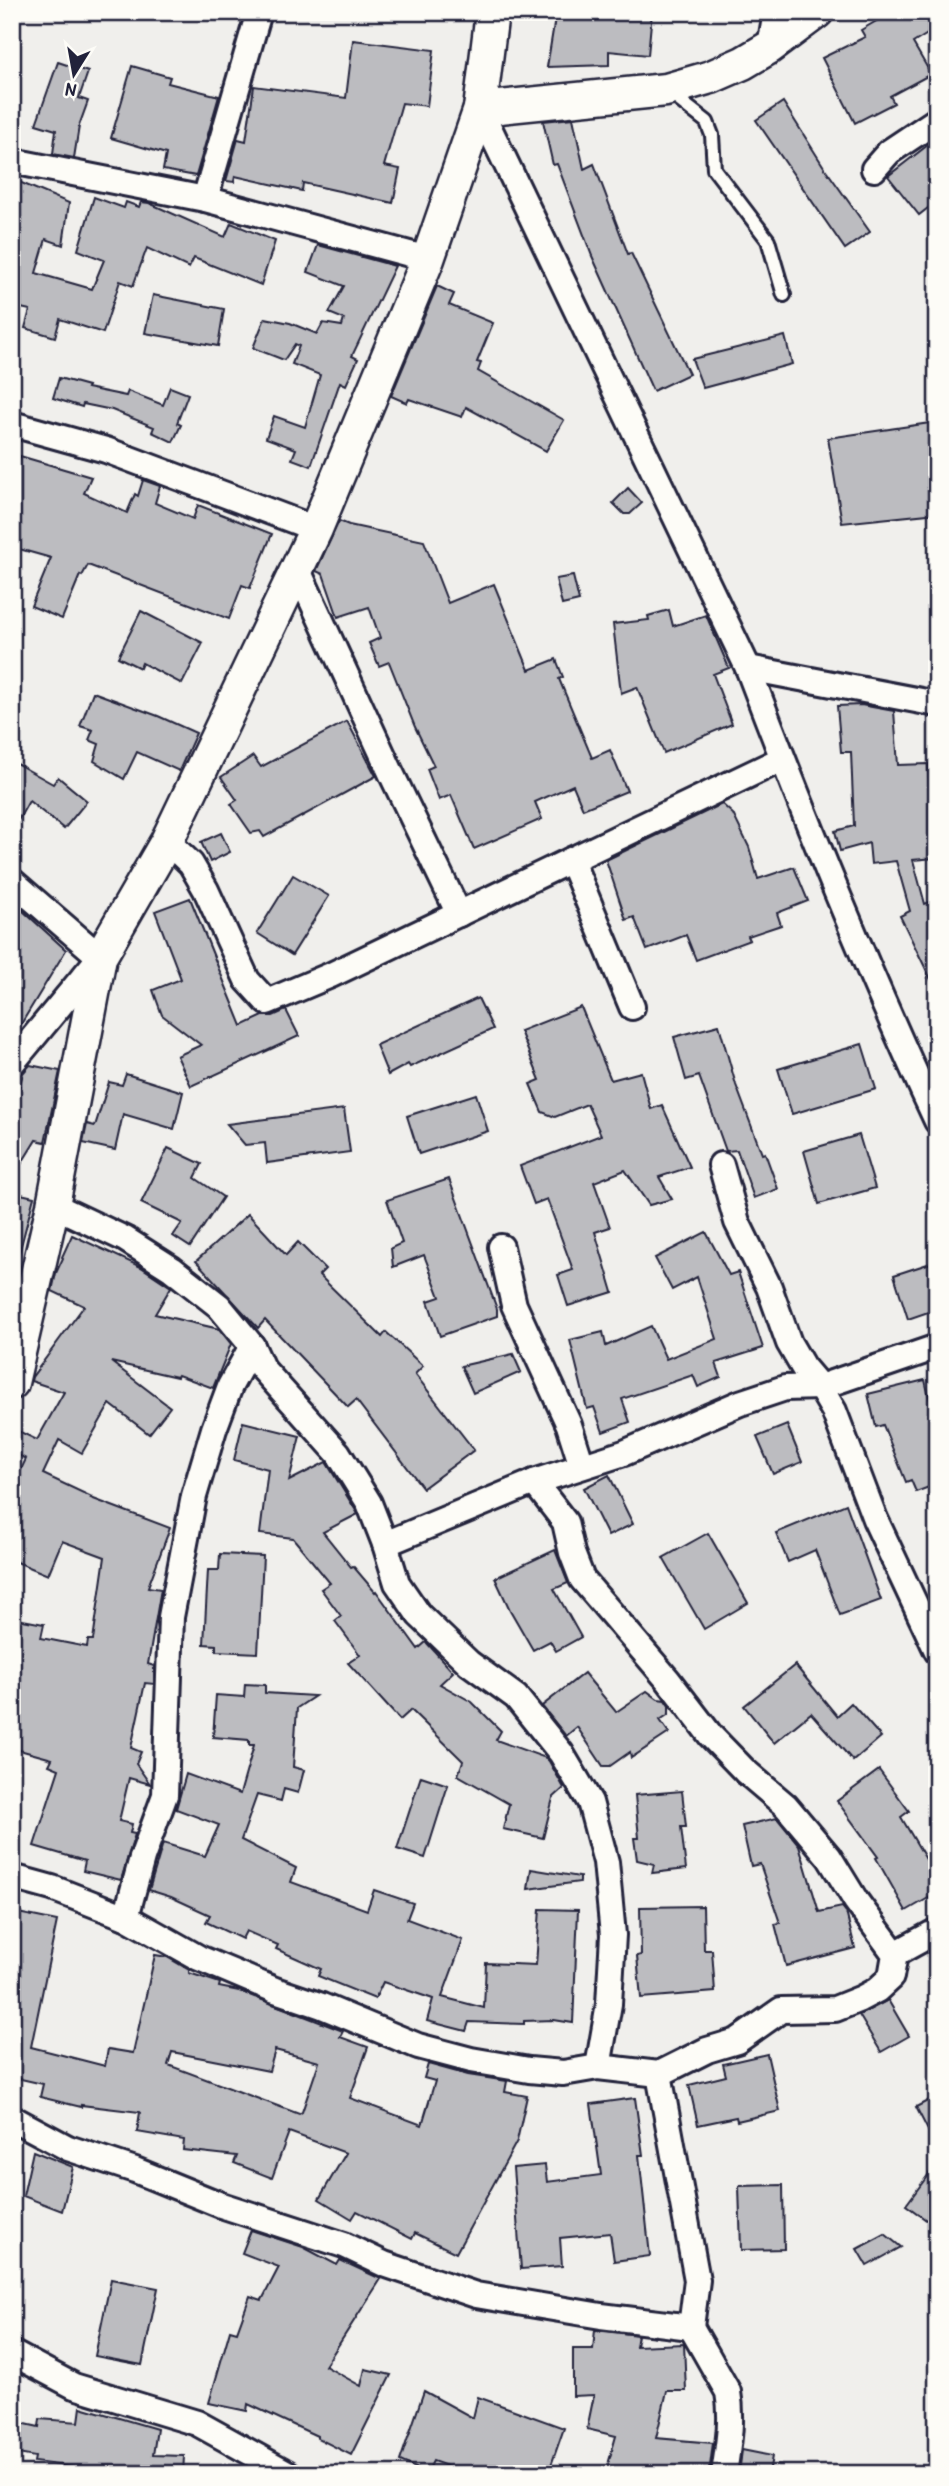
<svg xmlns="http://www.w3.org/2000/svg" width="949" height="2486" viewBox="0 0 949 2486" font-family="'Patrick Hand',sans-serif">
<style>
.building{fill:#bcbcc0;stroke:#22223b;stroke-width:2;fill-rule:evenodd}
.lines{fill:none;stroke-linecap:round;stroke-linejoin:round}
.service-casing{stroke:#22223b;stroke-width:18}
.minor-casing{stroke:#22223b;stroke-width:30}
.tertiary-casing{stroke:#22223b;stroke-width:37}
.service{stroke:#fdfcf7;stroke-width:12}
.minor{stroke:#fdfcf7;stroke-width:24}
.tertiary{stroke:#fdfcf7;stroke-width:32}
</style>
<rect width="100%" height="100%" fill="#f0efec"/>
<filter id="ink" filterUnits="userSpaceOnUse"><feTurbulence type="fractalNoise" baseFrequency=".0143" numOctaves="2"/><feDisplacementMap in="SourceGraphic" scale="14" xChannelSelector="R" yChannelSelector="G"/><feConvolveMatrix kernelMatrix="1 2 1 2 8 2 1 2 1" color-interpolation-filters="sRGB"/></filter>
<g filter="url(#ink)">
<!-- building -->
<g class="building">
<path d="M556 12H652L648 55 609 51V65L547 67Z"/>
<path d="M892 12H937V28L913 43 931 74 890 96 894 103 855 123 822 58 865 37 861 30Z"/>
<path d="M353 40 434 50 427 106 402 103 384 166 400 169 393 203 303 183 302 191 235 176 234 182 226 181 238 139 246 141 254 86 346 98Z"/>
<path d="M58 62 88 72 79 98 88 101 79 126 74 158 53 154 56 130 36 124Z"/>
<path d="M132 66 170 77 168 83 219 96 196 176 163 170 166 154 111 138Z"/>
<path d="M783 102 824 167 870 232 845 249 756 120Z"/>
<path d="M573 118 584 169 594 164 628 254 631 253 689 374 653 391 592 256 557 164 553 165 543 121Z"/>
<path d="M937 138V201L919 215 888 176Z"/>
<path d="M12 179 69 203 63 245 46 239 36 273 92 289 104 260 78 250 94 197 124 208 126 202 139 207 141 202 149 203 225 237 231 223 275 241 261 285 194 258 189 268 147 248 133 286 120 281 103 333 60 319 55 337 25 328 30 310 12 306V288L17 268 12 267Z"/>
<path d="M318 245 395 266 352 356 358 359 346 385 340 382 311 466 292 459 296 449 266 438 274 416 305 427 320 375 292 364 299 346 295 344 284 360 253 348 265 318 290 323 317 334 323 323 342 326 344 319 329 313 344 286 308 272Z"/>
<path d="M437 286 454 294 449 305 493 323 477 362 481 363 478 371 564 420 546 451 466 407 462 417 409 399 407 403 391 396Z"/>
<path d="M153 295 224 309 218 346 145 333Z"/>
<path d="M785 336 792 364 703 388 692 359Z"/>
<path d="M59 378 88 386 87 388 126 396 128 391 163 405 170 387 188 394 177 423 181 425 173 442 152 432 154 427 112 410 83 404 82 407 53 398Z"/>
<path d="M937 422V513L842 523 828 438Z"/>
<path d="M20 456 91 477 84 493 127 513 135 494 138 496 143 480 160 486 155 503 193 519 198 505 272 534 250 588 242 585 229 619 88 565 82 576 80 575 62 619 31 606 51 558 12 547V482Z"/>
<path d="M628 488 642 503 630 514H624L613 503Z"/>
<path d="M339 521 349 525 424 541 448 603 494 584 529 670 556 659 563 677 559 679 592 758 610 750 627 791 583 809 573 785 535 802 542 819 474 849 451 795 439 800 427 769 434 766 415 727 389 662 379 666 369 643 380 638 369 607 338 617 323 574 316 571Z"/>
<path d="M573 576 579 601 562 605 556 579Z"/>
<path d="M669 610 673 626 706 615 729 668 713 674 732 724 664 753 637 687 621 693 613 624 649 620 648 616Z"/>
<path d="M141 611 203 643 182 684 142 663 140 668 118 657Z"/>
<path d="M93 692 158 716 196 733 179 771 137 752 124 779 94 761 99 744 89 740 93 730 80 726Z"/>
<path d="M861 705 894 711 898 765 928 764 934 858 913 860 925 904 937 899V992L900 916 910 911 896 861 871 864 869 843 840 851 835 831 854 826 851 752H841L837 706Z"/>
<path d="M347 721 376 776 264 837 260 831 251 833 231 804 237 800 221 777 253 756 261 767Z"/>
<path d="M12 761 53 784 58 777 87 801 64 829 29 801 12 831Z"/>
<path d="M722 804 733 814 749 847 758 879 794 867 808 901 777 913 781 925 748 936 750 940 696 960 686 935 647 950 634 917 626 920 606 860Z"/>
<path d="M221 833 230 852 210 862 201 842Z"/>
<path d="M293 875 329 896 292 955 257 933Z"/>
<path d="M190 898 242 1026 263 1016H273L286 1010 299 1036 191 1086 177 1056 201 1045 162 1015 153 990 181 979 155 911Z"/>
<path d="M12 901 66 950 12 1039Z"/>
<path d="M478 998 493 1029 410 1067 408 1064 388 1075 376 1045Z"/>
<path d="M581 1007 611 1080 641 1072 651 1109 662 1105 690 1167 659 1177 672 1199 649 1205 625 1170 594 1182 610 1227 595 1232 613 1292 568 1306 558 1275 573 1270 547 1199 534 1204 520 1166 601 1135 587 1104 555 1117 542 1112 530 1084 540 1080 520 1031Z"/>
<path d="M719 1025 736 1085 762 1154 765 1153 778 1189 754 1198 737 1150 726 1151 699 1076 686 1080 674 1037Z"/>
<path d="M862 1044 876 1089 792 1114 778 1069Z"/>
<path d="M30 1065 60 1071 45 1142 36 1140 12 1179V1091L18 1093 23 1073Z"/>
<path d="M126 1074 183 1092 174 1129 123 1114 115 1150 83 1143 87 1124 95 1126 109 1082 122 1085Z"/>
<path d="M476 1094 488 1131 419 1154 407 1116Z"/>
<path d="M344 1109 350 1152 267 1163 265 1143 245 1145 227 1124Z"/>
<path d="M859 1135 875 1188 819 1204 804 1151Z"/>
<path d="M168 1148 202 1164 195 1178 223 1197 190 1247 173 1236 182 1223 141 1203Z"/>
<path d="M449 1179 497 1309V1316L440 1336 428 1301 440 1297 424 1255 393 1267 391 1248 402 1243 387 1200Z"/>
<path d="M12 1192 34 1197 18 1257 12 1256Z"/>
<path d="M248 1214 286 1255 298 1242 325 1269 319 1275 382 1337 386 1332 423 1366 415 1374 474 1450 423 1488 356 1400 348 1407 265 1320 258 1328 196 1261Z"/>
<path d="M706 1232 729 1275 738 1272 763 1348 716 1363 721 1377 698 1387 693 1375 622 1399 630 1422 603 1432 594 1407 587 1409 570 1340 603 1332 606 1346 651 1326 666 1359 717 1339 697 1277 672 1290 655 1258Z"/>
<path d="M72 1235 141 1267 171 1287 155 1314 219 1329 231 1344 213 1388 178 1375 177 1377 111 1362 170 1407 149 1434 110 1404 82 1453 59 1440 43 1474 92 1497 91 1498 170 1528 148 1587 161 1589 148 1664 154 1666V1684L145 1683 131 1748 141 1752 136 1764 150 1784 129 1778 119 1821 132 1824 130 1833 135 1834 121 1880 83 1871 85 1861 34 1846 59 1769 49 1765 52 1759 12 1748V1618L44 1624 41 1638 87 1647 88 1640H93L105 1557 62 1541 48 1575 12 1560V1488L26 1459 12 1452V1428L37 1440 64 1392 31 1381 32 1377 84 1306 52 1291 56 1273 63 1258 62 1257Z"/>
<path d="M937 1261V1309L908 1319 894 1275Z"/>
<path d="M513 1354 521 1372 473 1393 461 1366Z"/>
<path d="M925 1380 937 1429V1484L916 1492 911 1480 906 1482 883 1425 876 1427 868 1394Z"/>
<path d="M243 1422 300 1436 289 1481 326 1462 358 1514 323 1532 351 1567 353 1566 375 1592 376 1591 418 1649 426 1642 453 1672 440 1684 472 1702 501 1731 496 1740 546 1758 549 1761 564 1788 553 1798 543 1838 503 1829 509 1804 458 1775 463 1761 411 1710 400 1720 348 1663 360 1655 335 1621 341 1616 321 1589 330 1583 293 1538 260 1534 268 1469 234 1460Z"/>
<path d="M787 1425 802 1462 773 1474 757 1437Z"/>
<path d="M609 1475 633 1524 608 1536 584 1488Z"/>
<path d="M846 1504 881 1600 840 1615 815 1550 788 1562 776 1533Z"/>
<path d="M708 1533 748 1603 704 1629 663 1558Z"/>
<path d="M555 1550 568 1583 554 1589 581 1637 556 1651 550 1641 533 1650 510 1610 495 1578Z"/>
<path d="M220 1554 263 1556 258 1653 216 1651V1645L204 1644 208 1570H219Z"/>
<path d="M795 1665 837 1716 851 1703 881 1737 853 1761 811 1713 774 1743 744 1706Z"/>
<path d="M584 1673 616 1712 647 1691 658 1699 665 1700 669 1706V1714L660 1720 669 1733 631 1758 630 1752 610 1766H603L577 1727 566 1736 542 1706Z"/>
<path d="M245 1684 265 1685V1693L315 1696 297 1708 293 1767 304 1770 298 1793 284 1789 281 1801 257 1795 241 1840 296 1868 291 1882 367 1910 374 1890 413 1903 407 1919 463 1940 442 1997 484 2008 486 1963 536 1965 540 1909 578 1910 573 2023 554 2020 524 2021V2024L469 2022 466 2031 427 2021 433 1999 383 1982 375 1999 318 1976 321 1969 276 1949 278 1945 246 1931 242 1939 206 1922 210 1915 171 1897 149 1890 163 1843 205 1856 219 1825 176 1809 186 1774 240 1794 254 1745H249V1740L213 1737 216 1695 244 1697Z"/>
<path d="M879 1770 909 1811 901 1817 937 1878V1893L906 1911 876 1858 878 1857 837 1801Z"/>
<path d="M421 1776 448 1785 425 1858 397 1849Z"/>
<path d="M682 1791 686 1827H681L686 1869 652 1873 654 1864 637 1860 634 1838H639L635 1795Z"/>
<path d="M777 1818 799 1845 819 1912 842 1907 846 1912 855 1948 786 1966 775 1924 780 1923 760 1864 751 1866 742 1826Z"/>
<path d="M531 1869 580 1877V1882L528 1889Z"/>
<path d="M703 1906 704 1950H712L715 1992 641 1998 637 1956 641 1955 640 1907Z"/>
<path d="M18 1913 57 1921 31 2047 105 2066 108 2049 133 2053 155 1955 167 1957 189 1970V1973L220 1983 219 1987 239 1991 343 2031 340 2037 368 2047 350 2098 422 2125 435 2081 424 2078 428 2064 468 2075 507 2081 505 2092 527 2096 517 2141 456 2253 415 2233 412 2239 357 2211 352 2219 319 2199 346 2153 289 2132 272 2178 234 2163 237 2156 183 2150 184 2140 137 2132 140 2112 81 2105V2107L40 2097 43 2084 12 2077V1943ZM275 2050 319 2062 302 2112 299 2114 168 2065 172 2052 269 2071Z"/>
<path d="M888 2000 909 2036 881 2052 859 2015Z"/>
<path d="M767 2054 780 2111 737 2121 736 2117 698 2125 689 2085 726 2076 723 2064Z"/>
<path d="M937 2096V2148L916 2107Z"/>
<path d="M635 2098 643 2155H639L650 2256 614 2261 610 2233 560 2238 562 2266 521 2269 513 2168 545 2165 547 2182 601 2175 591 2104Z"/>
<path d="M33 2151 73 2167 62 2211 23 2196Z"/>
<path d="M937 2163V2228L906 2205Z"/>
<path d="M783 2185 784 2249 741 2250 739 2186Z"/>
<path d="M251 2230 303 2247 337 2265 340 2260 381 2279 325 2366 361 2386 365 2369 391 2375 351 2455 317 2438V2436L248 2404 247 2411 209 2403 230 2330 237 2332 250 2296 262 2300 279 2267 242 2253Z"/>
<path d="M885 2234 901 2247 867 2266 857 2249Z"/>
<path d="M111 2279 158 2288 142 2365 95 2356Z"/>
<path d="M595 2330 638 2335 636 2346 684 2344 686 2391H667L656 2438 713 2443 709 2474H607L609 2469 607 2468 616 2436 587 2429 594 2395 573 2396V2349H593Z"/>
<path d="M424 2391 473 2418 478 2397 564 2428 548 2474H469L433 2461 427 2473 400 2461Z"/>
<path d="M81 2407 157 2429 153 2455 184 2456 183 2474H73L74 2467 34 2462 35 2457 12 2453V2421L39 2427 40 2419 79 2422Z"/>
<path d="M742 2450 772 2456 769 2474H739Z"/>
</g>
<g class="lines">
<defs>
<path id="service" d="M670 93 707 122 712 135 714 169 768 240 784 295"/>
<g id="minor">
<path d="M770 47 776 12"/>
<path d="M480 109 748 668C806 821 868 973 937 1121"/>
<path d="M12 161 205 199 428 259"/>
<path d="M874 169 889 152 937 120"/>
<path d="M205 199 259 12"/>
<path d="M12 424 106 450 316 529"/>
<path d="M297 568 392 775 459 914"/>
<path d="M748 668 937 704"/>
<path d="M167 841 191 864 206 890 247 980 267 1002 331 975 782 759"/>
<path d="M571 860 632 1007"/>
<path d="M12 881 100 957 12 1063"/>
<path d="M721 1165 737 1222 769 1287 789 1343 803 1367 820 1387 834 1411 875 1519 937 1651"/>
<path d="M53 1205 125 1239 172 1269 219 1306 252 1346 262 1368 338 1453 369 1503 385 1544 397 1583 419 1615 469 1663 516 1697 561 1753 590 1802 606 1862 613 1935 609 2004 598 2067"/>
<path d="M501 1247 514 1305 569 1425 582 1466"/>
<path d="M385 1544 534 1482 624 1453 740 1403 785 1388 820 1387 937 1347"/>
<path d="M12 1877 52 1888 126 1917 199 1958 275 1990 322 2006 418 2046 471 2060 529 2070 563 2073 598 2067 659 2074 707 2050 737 2041 781 2010 835 2009 860 1999 877 1990 891 1977 895 1954 856 1901 829 1857 786 1806 745 1771 711 1736 668 1680 582 1579 572 1553 565 1522 534 1482"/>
<path d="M126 1917 142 1858 165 1795 171 1617 194 1496 214 1429 230 1386 252 1346"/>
<path d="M895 1954 937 1931"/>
<path d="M659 2074 697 2280 691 2327 728 2392C733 2420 728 2446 724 2474"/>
<path d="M12 2118 68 2148 135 2170 221 2205 344 2245 384 2264 476 2295 601 2316 691 2327"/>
<path d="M12 2353 74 2386 197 2423 289 2474"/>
</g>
<g id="tertiary">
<path d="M480 109 666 90 711 77 743 63 770 47 817 12"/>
<path d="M12 1383 53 1205 100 957 167 841 316 529 428 259 480 109 492 12"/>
</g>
</defs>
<!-- service casing -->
<use href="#service" class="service-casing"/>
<!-- minor casing -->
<use href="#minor" class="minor-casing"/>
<!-- tertiary casing -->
<use href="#tertiary" class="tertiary-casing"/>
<!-- service -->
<use href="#service" class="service"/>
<!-- minor -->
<use href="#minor" class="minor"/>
<!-- tertiary -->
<use href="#tertiary" class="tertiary"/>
</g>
</g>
<!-- margin -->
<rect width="949" height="2486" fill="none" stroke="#fdfcf7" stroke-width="42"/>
<rect x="21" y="21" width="907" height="2444" fill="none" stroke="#22223b" stroke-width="2.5" filter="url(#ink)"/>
<!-- north arrow -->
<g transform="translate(74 74) rotate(191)" stroke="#fdfcf7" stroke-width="5" paint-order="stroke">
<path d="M0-5L12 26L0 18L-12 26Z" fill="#22223b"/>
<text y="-10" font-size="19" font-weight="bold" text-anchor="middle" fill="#22223b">N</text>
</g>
</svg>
